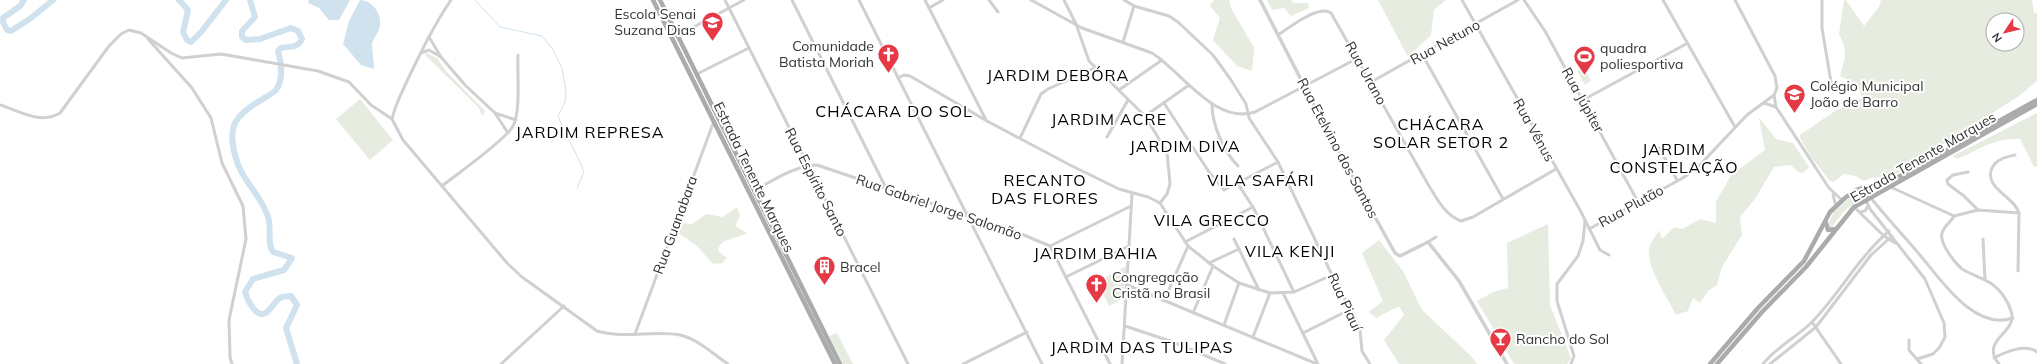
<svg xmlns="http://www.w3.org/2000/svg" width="2037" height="364" viewBox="0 0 2037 364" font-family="Mulish,sans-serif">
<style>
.green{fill:#e6ecdf;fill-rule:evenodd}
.water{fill:#cfe2ee}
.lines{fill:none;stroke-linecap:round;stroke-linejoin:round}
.stream{stroke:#cfe2ee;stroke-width:1}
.river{stroke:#cfe2ee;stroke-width:6}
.minor{stroke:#d0d0d0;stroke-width:3}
.tertiary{stroke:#d0d0d0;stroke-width:3.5}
.primary{stroke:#ababab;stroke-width:4.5}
.labels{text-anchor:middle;stroke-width:4;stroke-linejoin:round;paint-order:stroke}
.poi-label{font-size:14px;fill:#333;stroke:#fff;text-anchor:start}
.street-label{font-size:14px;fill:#333;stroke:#fff}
.quarter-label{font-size:16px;letter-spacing:1px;fill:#000;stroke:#fff}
</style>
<rect width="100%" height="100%" fill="#fff"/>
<!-- green -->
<g class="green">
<path d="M1214 0H1229L1232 10 1254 48 1252 71 1237 66 1213 40 1220 18 1210 6Z"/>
<path d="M1267 0H1291L1294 3H1308L1309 8 1291 16 1284 8 1272 10Z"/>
<path d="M1378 0H1446L1434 10 1431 35 1408 57Z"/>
<path d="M1844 0H1846L1864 26 1879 7 1881 0H2032L2034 13H2037V81L2019 96 1893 176C1881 179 1876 175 1864 181L1855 176 1844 174 1834 182 1830 181 1811 157 1800 138V135L1835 111 1862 98 1857 84 1840 76 1845 57 1844 45 1839 34ZM1993 20H2017V44H1993Z"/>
<path d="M427 53 437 58 446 71 485 111 482 116 479 108 425 55Z"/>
<path d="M1584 67 1591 81 1585 85 1577 71Z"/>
<path d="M360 99 393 140 370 160 336 119Z"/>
<path d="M2037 113V166L2034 167 2020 139C1994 137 1980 150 1957 159L1953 156Z"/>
<path d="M1759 118 1776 139 1793 143 1809 167 1803 173 1798 172 1791 165 1774 167 1755 199 1740 217 1742 235 1722 267 1717 285 1708 291 1700 303 1693 298 1688 311 1676 315C1668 299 1646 266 1649 249 1650 243 1656 236 1659 230L1662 239 1674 227 1682 229 1700 219 1716 223V202L1731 175 1765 150Z"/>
<path d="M1856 193 1860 194V199L1845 210 1831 228 1827 226 1834 212Z"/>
<path d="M737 207 740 216 735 226 747 233C737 239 719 238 718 251L727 258 722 263 713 264 696 245 677 232 683 223 692 224 706 214 723 217Z"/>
<path d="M1548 224 1550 305 1571 358 1567 364H1514L1477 301 1493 292 1508 288 1507 243Z"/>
<path d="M1379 240 1403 271 1422 310 1472 357 1477 364H1399L1384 340 1404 315 1399 306 1376 318 1369 312 1383 301 1362 253Z"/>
<path d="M1126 266 1124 298 1109 306 1097 282Z"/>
<path d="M837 333 853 364H843L829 336Z"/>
</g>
<!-- water -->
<g class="water">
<path d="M309 0H350L339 20H329L319 8 308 3Z"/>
<path d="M360 0C373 0 384 16 379 30 377 34 373 39 372 44 372 52 374 60 374 69L361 65 343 44 349 21Z"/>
</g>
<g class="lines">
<!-- stream -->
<path class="stream" d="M475 0 500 27 542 36 552 48 562 68 566 91 565 102 558 116C565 136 577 152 584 172L577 188"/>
<!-- river -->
<g class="river">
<path d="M24 0 20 6 3 18V22L7 30 11 31 31 18 53 0"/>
<path d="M179 0 188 10 183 32 187 40 191 42 202 31 226 0"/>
<path d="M250 0 255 17 242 31V37L246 40 260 39 291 28 298 31 302 39C297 49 290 46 281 48L278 51C281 63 284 79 276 90 272 94 266 97 261 100 236 115 227 125 235 155 240 178 259 193 267 214 273 227 266 241 273 252L292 258 284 270 253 279 245 292C247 299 257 321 267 312 273 307 275 300 282 297L291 296 297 305 286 328 297 364"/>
</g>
<!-- minor -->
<g class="minor">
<path d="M725 0 908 364"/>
<path d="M792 0 886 188"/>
<path d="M859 0 1042 364"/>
<path d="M925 0 986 120"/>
<path d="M989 0 998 12"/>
<path d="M1031 0 1082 28 1152 53C1182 72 1215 125 1255 112L1358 58"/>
<path d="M1064 0 1076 24 1089 61 1145 116 1167 152 1170 184 1167 194 1160 203"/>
<path d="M1124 0 1134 6 1169 16 1178 22 1213 55 1231 80 1246 104 1249 118 1278 162 1332 275 1356 319 1360 330 1362 351 1370 364"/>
<path d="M1462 0 1580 210 1600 250 1609 255"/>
<path d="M1524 0 1545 31 1638 202"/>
<path d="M1663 0 1735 127"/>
<path d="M1822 0V28L1831 82"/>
<path d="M929 8 943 0"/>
<path d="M1278 35C1289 28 1319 4 1331 13L1429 186C1438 200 1445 215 1461 221L1473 217 1556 169"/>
<path d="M677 36 744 0"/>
<path d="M148 39 192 88 211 118 222 163 243 206 246 239 229 320 230 357 232 364"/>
<path d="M1123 42 1134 6"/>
<path d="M421 53 429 50 441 57 429 37"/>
<path d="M1422 54 1503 199"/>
<path d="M441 57 465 85 495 113"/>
<path d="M697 74 749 48"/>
<path d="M898 78 904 75 910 76 987 121 1070 165 1119 189 1148 197 1160 203 1188 246 1213 266 1239 283 1270 293 1294 292 1332 275"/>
<path d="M1371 82 1518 0"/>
<path d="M1119 90 1162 60"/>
<path d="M1774 95 1776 107"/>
<path d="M1583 100 1686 44"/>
<path d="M1164 103 1209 172 1224 190 1278 162"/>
<path d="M1764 103 1776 107 1829 188 1842 200"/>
<path d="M1212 104C1212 124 1223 151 1238 166"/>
<path d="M0 105C20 111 40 125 60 113L109 46 121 34 129 30 141 33 171 53 182 58 221 54 318 71 349 82 371 105 392 119 403 140 507 263 522 277 597 331C624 339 653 330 680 335 698 339 713 354 728 364"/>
<path d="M1145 116 1189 85"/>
<path d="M392 119C395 105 402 92 408 79 421 52 434 25 451 0"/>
<path d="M508 133 495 113 516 120"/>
<path d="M1107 137 1128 100"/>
<path d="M1020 138 1041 94 1048 89 1095 68"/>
<path d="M1659 148 1677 180"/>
<path d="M2015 155C2006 157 1996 159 1992 168 1983 188 2015 197 2019 213L2018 271"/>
<path d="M1968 172 1953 175 1947 180 1948 184 1964 196 1978 210"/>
<path d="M1238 184 1253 207 1294 292"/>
<path d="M1884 184 1954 216"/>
<path d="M442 186C456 175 507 139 513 126 521 112 517 72 518 55"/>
<path d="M754 191C772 181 796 165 817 165L1019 233 1050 246 1110 364"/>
<path d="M1833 195 1836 206"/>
<path d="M1871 198C1886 217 1903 235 1919 254 1940 278 1974 332 2013 318"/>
<path d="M1866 201 1870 209 1925 279 1944 323 1945 337 1939 348 1933 354 1917 359"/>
<path d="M1854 207 1884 236 1895 243"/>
<path d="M1860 212 1865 211 1868 206"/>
<path d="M1954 216C1951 222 1944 226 1942 233 1939 243 1955 263 1962 269 1972 275 1983 278 1992 284 2001 291 2008 301 2011 311 2019 333 1979 339 1999 364"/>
<path d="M1954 216 1978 210 2019 213"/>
<path d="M1589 229 1681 179 1696 169 1747 115 1774 95 1777 88 1775 76 1735 0"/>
<path d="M1234 239 1259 290"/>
<path d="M1983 239 1985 280"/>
<path d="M1185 242 1253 207"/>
<path d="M1428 242 1436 237"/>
<path d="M1050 246 1131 206"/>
<path d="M1209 263 1239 249"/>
<path d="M1066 277 1129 246"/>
<path d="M1127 285 1317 364"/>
<path d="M1283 293 1318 364"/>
<path d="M1164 301 1188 246"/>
<path d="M1193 313 1213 266"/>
<path d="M1812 322 1841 364"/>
<path d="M1224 325 1239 283"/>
<path d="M1125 326 1173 342 1225 364"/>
<path d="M1303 333 1351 309"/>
<path d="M635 334 714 121"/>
<path d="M1253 337 1270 293"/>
<path d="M1909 340V350L1921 364"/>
<path d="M1994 358C2005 352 2026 343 2037 352"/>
<path d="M501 364 564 306"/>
<path d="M963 364 1027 332"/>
<path d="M1122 364 1132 194"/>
<path d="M1571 364 1574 356 1557 301V284L1578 256 1583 241 1585 221"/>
<path d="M1763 364C1776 347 1797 337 1812 322 1840 293 1858 258 1889 231"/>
<path d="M1770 364 1816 327 1871 255 1892 236"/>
</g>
<!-- tertiary -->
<path class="tertiary" d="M1260 0 1328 132 1395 253 1400 256 1428 242 1459 281 1507 364"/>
<!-- primary -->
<g class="primary">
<path d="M653 0 835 364"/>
<path d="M660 0 840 364"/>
<path d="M1860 190 1865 192 1866 201"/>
<path d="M1826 223 1828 230 1836 229"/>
<path d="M1710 364 1758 308 1804 261 1830 212 1845 198 1856 190 1893 180 2037 100"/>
<path d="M1717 364 1762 312 1806 267 1854 207 2037 104"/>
</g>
</g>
<!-- icons -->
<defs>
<symbol id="school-pin" viewBox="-11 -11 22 30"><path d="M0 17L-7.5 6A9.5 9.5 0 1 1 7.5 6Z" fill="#e63946" stroke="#fff"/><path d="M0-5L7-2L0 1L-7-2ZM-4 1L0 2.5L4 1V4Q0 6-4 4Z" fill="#fff"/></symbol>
<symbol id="church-pin" viewBox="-11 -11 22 30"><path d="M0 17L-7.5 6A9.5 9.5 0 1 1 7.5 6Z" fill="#e63946" stroke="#fff"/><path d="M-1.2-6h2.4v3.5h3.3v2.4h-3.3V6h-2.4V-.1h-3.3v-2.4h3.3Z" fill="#fff"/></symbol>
<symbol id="stadium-pin" viewBox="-11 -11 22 30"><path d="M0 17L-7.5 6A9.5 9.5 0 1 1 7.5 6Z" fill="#e63946" stroke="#fff"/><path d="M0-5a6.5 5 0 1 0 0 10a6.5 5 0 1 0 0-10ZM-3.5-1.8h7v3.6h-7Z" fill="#fff"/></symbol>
<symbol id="building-pin" viewBox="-11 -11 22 30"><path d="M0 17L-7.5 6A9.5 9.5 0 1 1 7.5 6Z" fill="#e63946" stroke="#fff"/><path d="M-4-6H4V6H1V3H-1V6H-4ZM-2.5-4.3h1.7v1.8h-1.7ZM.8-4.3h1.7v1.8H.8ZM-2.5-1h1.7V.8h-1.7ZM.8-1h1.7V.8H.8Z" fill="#fff"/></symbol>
<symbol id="bar-pin" viewBox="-11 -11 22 30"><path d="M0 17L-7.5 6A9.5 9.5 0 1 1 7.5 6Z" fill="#e63946" stroke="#fff"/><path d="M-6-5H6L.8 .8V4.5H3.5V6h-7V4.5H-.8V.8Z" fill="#fff"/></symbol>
</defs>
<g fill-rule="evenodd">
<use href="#school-pin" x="700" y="10" width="25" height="34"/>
<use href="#church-pin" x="876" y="42" width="25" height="34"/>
<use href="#stadium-pin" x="1572" y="44" width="25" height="34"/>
<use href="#school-pin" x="1782" y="82" width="25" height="34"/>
<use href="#building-pin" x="812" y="254" width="25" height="34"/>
<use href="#church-pin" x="1084" y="272" width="25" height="34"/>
<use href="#bar-pin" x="1488" y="326" width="25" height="34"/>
</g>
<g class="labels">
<!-- poi labels -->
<g class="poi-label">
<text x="696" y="19" text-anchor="end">Escola Senai<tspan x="696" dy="16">Suzana Dias</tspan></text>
<text x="874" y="51" text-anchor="end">Comunidade<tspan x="874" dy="16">Batista Moriah</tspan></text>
<text x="1600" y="53">quadra<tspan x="1600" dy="16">poliesportiva</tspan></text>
<text x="1810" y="91">Colégio Municipal<tspan x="1810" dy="16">João de Barro</tspan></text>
<text x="840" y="272">Bracel</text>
<text x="1112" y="282">Congregação<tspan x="1112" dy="16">Cristã no Brasil</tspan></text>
<text x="1516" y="344">Rancho do Sol</text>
</g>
<!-- street labels -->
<g class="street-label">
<text transform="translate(1445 42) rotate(-29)" y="5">Rua Netuno</text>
<text transform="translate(1366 73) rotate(61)" y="5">Rua Urano</text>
<text transform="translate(1583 100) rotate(61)" y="5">Rua Júpiter</text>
<text transform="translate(1534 130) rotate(61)" y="5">Rua Vênus</text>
<text transform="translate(1338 148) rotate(62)" y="5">Rua Etelvino dos Santos</text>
<text transform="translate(1923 157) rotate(-30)" y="5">Estrada Tenente Marques</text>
<text transform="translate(754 177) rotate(64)" y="5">Estrada Tenente Marques</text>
<text transform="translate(816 182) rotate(63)" y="5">Rua Espírito Santo</text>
<text transform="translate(1631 206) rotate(-29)" y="5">Rua Plutão</text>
<text transform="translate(939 207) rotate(19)" y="5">Rua Gabriel Jorge Salomão</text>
<text transform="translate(675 225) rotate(-70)" y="5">Rua Guanabara</text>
<text transform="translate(1345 302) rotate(65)" y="5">Rua Piauí</text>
</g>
<!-- quarter labels -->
<g class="quarter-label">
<text x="1058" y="81">JARDIM DEBÓRA</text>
<text x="894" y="117">CHÁCARA DO SOL</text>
<text x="1109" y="125">JARDIM ACRE</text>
<text x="1441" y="130">CHÁCARA<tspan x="1441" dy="18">SOLAR SETOR 2</tspan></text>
<text x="590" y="138">JARDIM REPRESA</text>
<text x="1185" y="152">JARDIM DIVA</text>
<text x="1674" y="155">JARDIM<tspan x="1674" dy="18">CONSTELAÇÃO</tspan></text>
<text x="1045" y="186">RECANTO<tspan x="1045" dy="18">DAS FLORES</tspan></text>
<text x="1261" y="186">VILA SAFÁRI</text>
<text x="1212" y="226">VILA GRECCO</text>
<text x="1290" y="257">VILA KENJI</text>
<text x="1096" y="259">JARDIM BAHIA</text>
<text x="1142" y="353">JARDIM DAS TULIPAS</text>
</g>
</g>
<!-- north arrow -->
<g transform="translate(2005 32) rotate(235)"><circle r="19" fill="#ffffff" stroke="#adadad"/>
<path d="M0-3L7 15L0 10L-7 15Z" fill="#e63946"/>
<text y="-6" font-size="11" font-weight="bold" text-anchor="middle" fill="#333333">N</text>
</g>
</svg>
